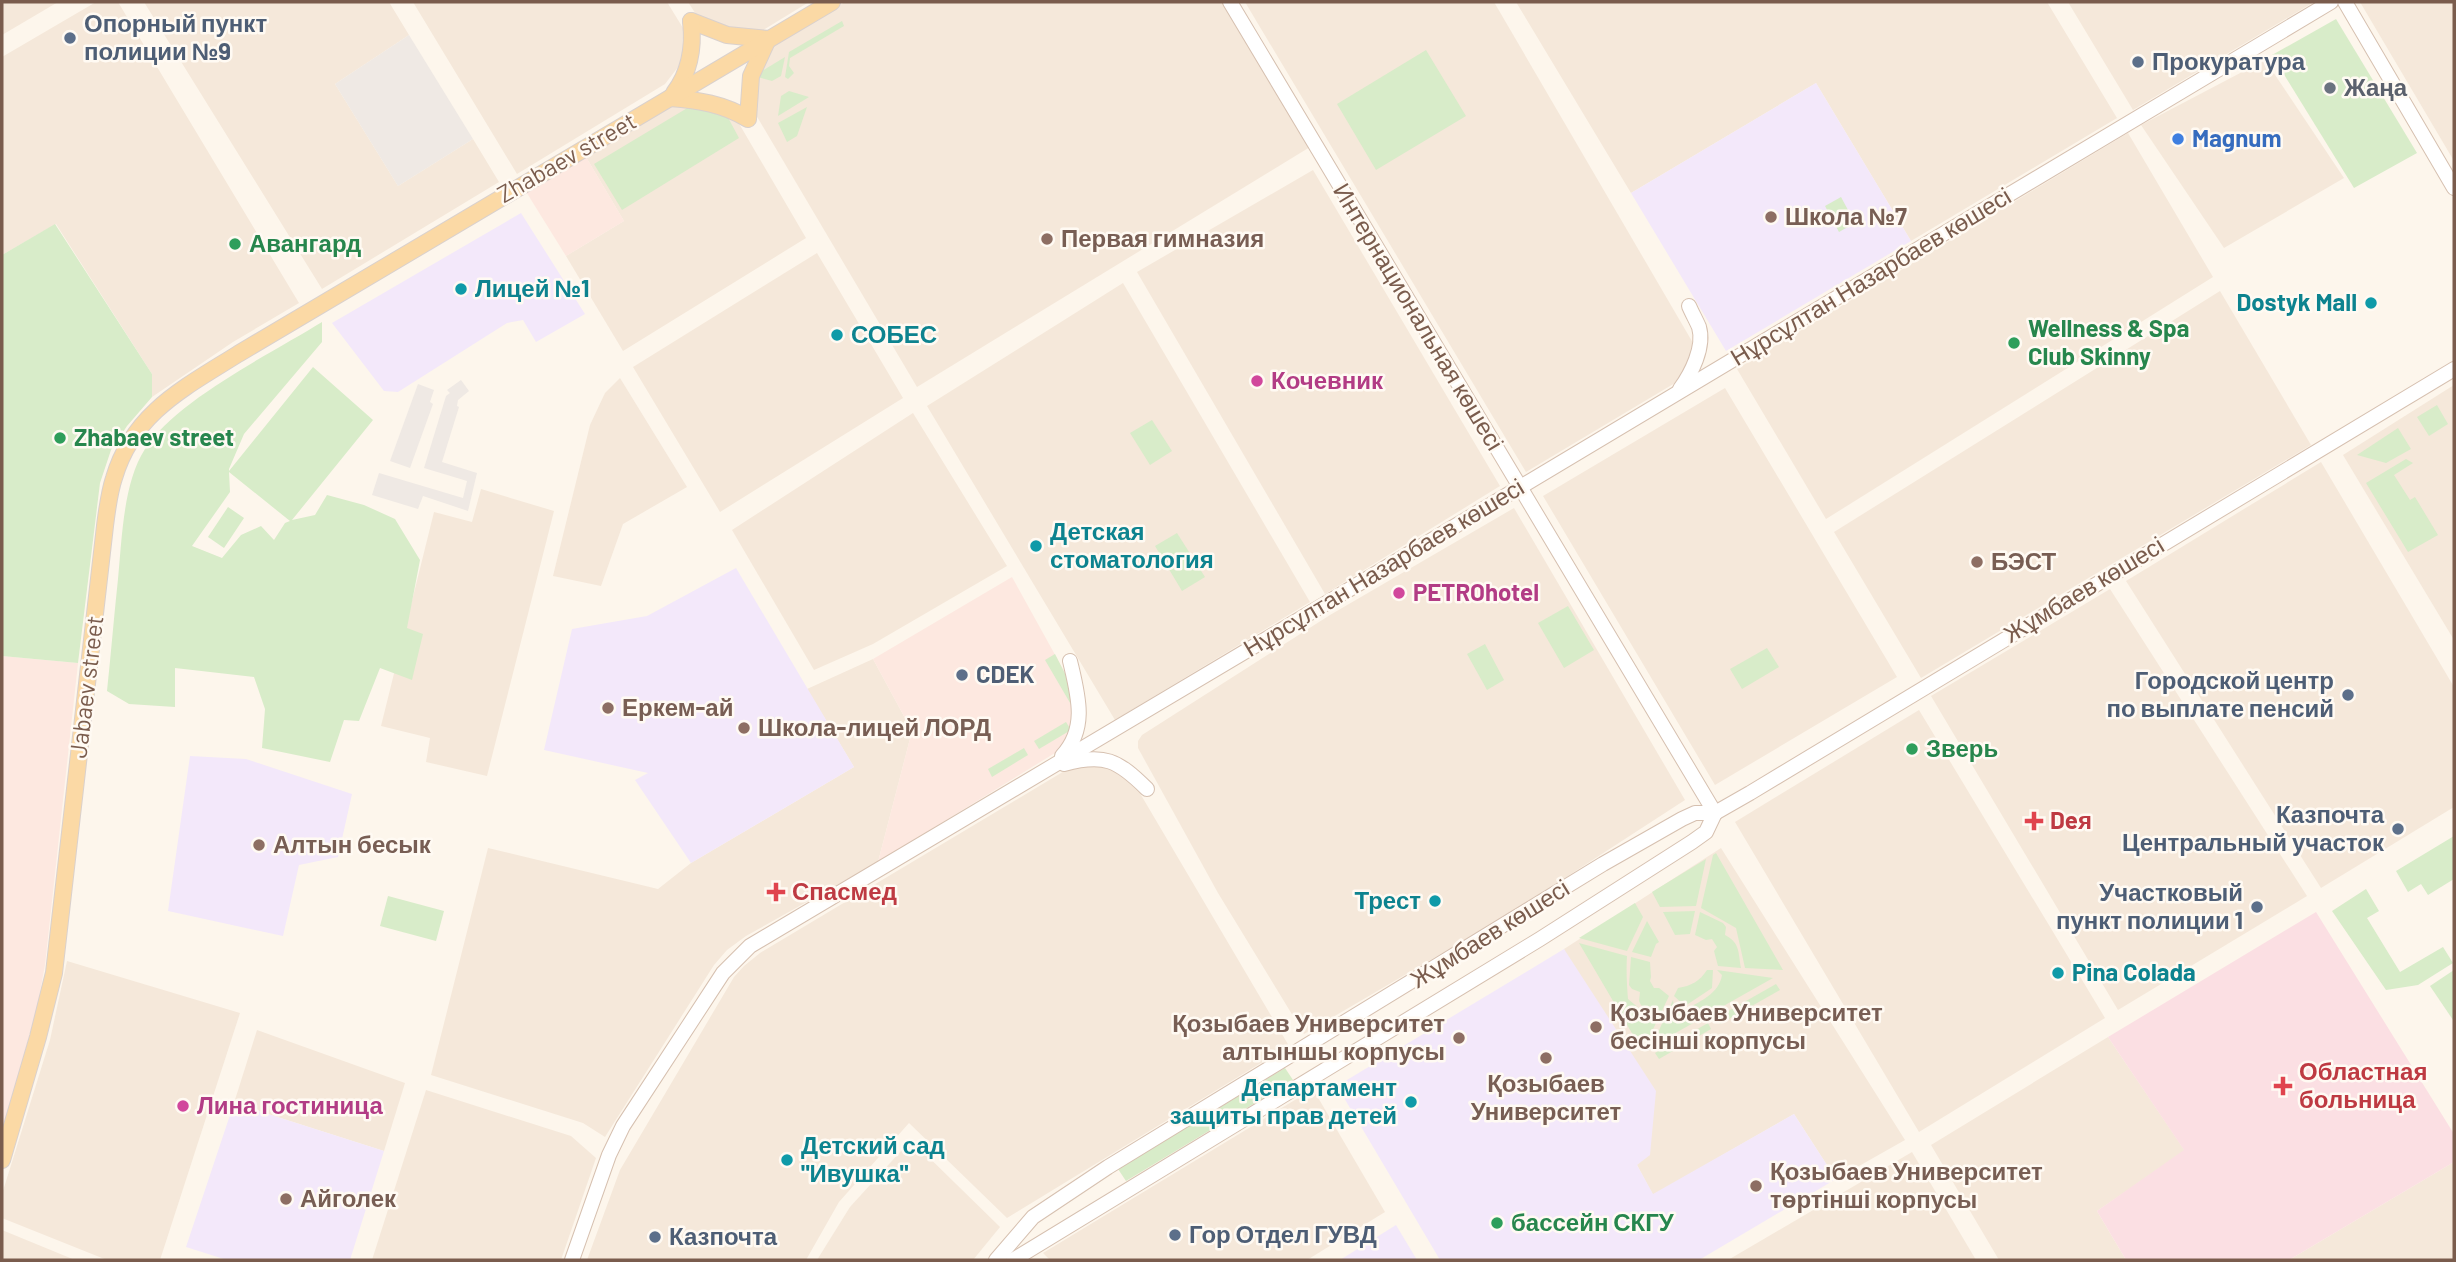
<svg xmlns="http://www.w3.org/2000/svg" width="2456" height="1262" viewBox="0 0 2456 1262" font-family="Barlow,sans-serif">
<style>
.residential{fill:#f5e8da}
.commercial{fill:#fde8e0}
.industrial{fill:#efe9e4}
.education{fill:#f3e8fa}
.medical{fill:#fbdfe3}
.green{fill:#d8ecc9;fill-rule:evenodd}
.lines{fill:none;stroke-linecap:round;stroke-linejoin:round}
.secondary-casing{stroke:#d6c0b0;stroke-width:16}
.primary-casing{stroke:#dad1cd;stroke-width:18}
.secondary{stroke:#fff;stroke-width:14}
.primary{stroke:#fbd9a5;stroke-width:16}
.service-dot{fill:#5c6f8a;stroke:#fffaf3;stroke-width:2.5}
.worship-dot{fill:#6b7280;stroke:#fffaf3;stroke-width:2.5}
.shop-dot{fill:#3f7fe0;stroke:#fffaf3;stroke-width:2.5}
.education-dot{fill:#8d6e63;stroke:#fffaf3;stroke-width:2.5}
.leisure-dot{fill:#2e9e5b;stroke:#fffaf3;stroke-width:2.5}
.culture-dot{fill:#0f9aa8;stroke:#fffaf3;stroke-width:2.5}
.hotel-dot{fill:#d1479c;stroke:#fffaf3;stroke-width:2.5}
.health-dot{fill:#e0444e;stroke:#fffaf3;stroke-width:2.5}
.labels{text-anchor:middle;stroke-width:5;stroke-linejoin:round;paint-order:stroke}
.service-label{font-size:24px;font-weight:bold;fill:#4e5e75;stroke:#fffaf3;text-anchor:start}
.worship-label{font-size:24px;font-weight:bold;fill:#5b616d;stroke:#fffaf3;text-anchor:start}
.shop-label{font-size:24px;font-weight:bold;fill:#366cbe;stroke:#fffaf3;text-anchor:start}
.street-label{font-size:24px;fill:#7a5c4d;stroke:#fffaf3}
.education-label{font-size:24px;font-weight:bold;fill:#785e54;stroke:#fffaf3;text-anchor:start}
.leisure-label{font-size:24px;font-weight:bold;fill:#27864d;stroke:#fffaf3;text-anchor:start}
.culture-label{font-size:24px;font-weight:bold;fill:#0d838f;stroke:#fffaf3;text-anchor:start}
.hotel-label{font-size:24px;font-weight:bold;fill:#b23c85;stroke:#fffaf3;text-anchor:start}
.health-label{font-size:24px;font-weight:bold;fill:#be3a42;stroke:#fffaf3;text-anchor:start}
</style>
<rect width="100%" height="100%" fill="#fdf6ec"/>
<!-- residential -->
<g class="residential">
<path d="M2 2H58L2 35Z"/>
<path d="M96 2H118L299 303 233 342 152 397V374L56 224 2 255V57Z"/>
<path d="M144 2H389L409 35 335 84 398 186 473 139 499 182 322 289Z"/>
<path d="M413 2H667L683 28 682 62 665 84 517 174Z"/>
<path d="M688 2H809L760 32 728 33 701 22Z"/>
<path d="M845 2H1223L1310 147 917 387 746 98 756 55Z"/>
<path d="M1245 2H1494L1693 343 1684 375 1675 383 1526 472Z"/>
<path d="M1516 2H2047L2117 118 1911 241 1816 83 1631 193Z"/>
<path d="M2068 2H2314L2133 110Z"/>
<path d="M2360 2H2454V161Z"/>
<path d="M2265 60 2344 178 2224 248 2141 125Z"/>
<path d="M678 101 734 115 806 238 623 351 566 256 624 221 586 157Z"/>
<path d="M2128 133 2213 277 1826 519 1737 369Z"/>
<path d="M1313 170 1500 486 1325 594 1137 272Z"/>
<path d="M817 253 903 398 720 512 633 367Z"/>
<path d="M1123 283 1310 602 1115 720 927 406Z"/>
<path d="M2220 291 2311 445 1921 678 1834 532Z"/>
<path d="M620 378 687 487 623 524 601 586 553 576 590 425 605 393Z"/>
<path d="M2454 385V640L2343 455Z"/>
<path d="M1725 388 1897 677 1715 785 1543 496Z"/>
<path d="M913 413 1007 566 873 644 814 670 732 530Z"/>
<path d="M2321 462 2454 687V807L2321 888 2126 581Z"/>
<path d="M481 489 554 511 487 776 426 762 430 738 381 726 434 512 472 522Z"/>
<path d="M1514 508 1685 800 1514 911 1304 1034 1218 893 1138 748V741L1142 735 1330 615Z"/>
<path d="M2110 589 2307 896 2118 1010 1931 696Z"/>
<path d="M873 659 912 731 878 862 746 936 727 950 714 965 605 1137 583 1123 431 1075 488 848 658 889 691 863 854 767 807 689Z"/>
<path d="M1919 710 2105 1018 1919 1132 1735 822Z"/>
<path d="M1105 763 1131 778 1289 1046 1007 1218 909 1123 839 1202 806 1260H587L620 1170 734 977 744 966 760 953 1076 764Z"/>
<path d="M1721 848 1905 1140 1836 1179 1794 1114 1653 1195 1637 1165 1564 949Z"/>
<path d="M67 961 240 1013 160 1260H107L2 1218V1194L50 1040Z"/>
<path d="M257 1030 405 1083 384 1151 234 1103Z"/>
<path d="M2108 1037 2185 1151 2097 1211 2126 1260H1999L1931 1145Z"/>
<path d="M1313 1089 1385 1212 1307 1260H1050L1043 1253Z"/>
<path d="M426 1090 571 1136 596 1158 561 1260H372Z"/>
<path d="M911 1140 1000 1227 973 1260H817L850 1207Z"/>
<path d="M1912 1152 1976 1260H1728Z"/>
<path d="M2454 1162V1260H2289Z"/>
<path d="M2 1230 75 1260H2Z"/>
</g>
<!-- commercial -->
<g class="commercial">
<path d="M586 157 624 221 566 256 525 190Z"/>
<path d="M1012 577 1074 689 1075 723 1063 748 878 862 912 731 873 659Z"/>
<path d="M2 656 78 663 45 965 38 1003 2 1137Z"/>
</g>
<!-- industrial -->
<g class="industrial">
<path d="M409 35 473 139 398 186 335 84Z"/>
<path d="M461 380 469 391 458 400 457 406 459 407 442 462 477 473 468 511 423 496 418 509 372 495 379 473 463 498 467 481 424 468 446 396 450 393 447 390Z"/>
<path d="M418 384 434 390 430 402 433 404 410 468 390 461Z"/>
</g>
<!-- education -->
<g class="education">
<path d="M1816 83 1911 241 1726 351 1631 193Z"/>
<path d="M521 213 585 314 536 342 523 320 507 323 398 392 384 391 332 323Z"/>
<path d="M736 568 854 767 691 863 635 780 648 773 544 750 572 629 647 616Z"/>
<path d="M190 756 246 759 352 794 338 857 299 865 283 936 168 911Z"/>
<path d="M1564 949 1656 1091 1650 1155 1637 1165 1653 1194 1794 1114 1836 1179 1699 1260H1440L1337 1086Z"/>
<path d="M234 1103 384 1151 350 1260H227L186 1247Z"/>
<path d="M1396 1225 1417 1260H1340Z"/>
</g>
<!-- medical -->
<path class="medical" d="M2316 912 2454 1134V1162L2289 1260H2126L2097 1211 2184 1150 2108 1037Z"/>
<!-- green -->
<g class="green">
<path d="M2336 19 2417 153 2354 188 2272 55Z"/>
<path d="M842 21 844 26 790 58 789 66 794 73 788 79 785 77 789 52Z"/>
<path d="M1426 50 1466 116 1376 170 1337 104Z"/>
<path d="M785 57 781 76 772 81 754 76Z"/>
<path d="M789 91 809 97 778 116 781 96Z"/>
<path d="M694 104 725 112 739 138 622 210 594 164Z"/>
<path d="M807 107 797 136 787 142 778 123Z"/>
<path d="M1841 197 1855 223 1839 232 1825 206Z"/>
<path d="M55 224 152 374V397L127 426 111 450 100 483 78 663 2 656V255Z"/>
<path d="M322 322V342L244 434 229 469V471L313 367 373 420 292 520 315 515 327 495 364 505 395 519 420 560 407 628 423 634 412 680 380 668 359 721 344 720 330 762 262 748 265 709 254 677 175 668V707L129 704 107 691C111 653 114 616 118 579 122 539 123 483 145 449 176 400 272 353 322 322ZM229 472 290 521 285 523 274 540 261 526 241 535 222 558 192 546 230 492Z"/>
<path d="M2437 405 2448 424 2429 436 2417 417Z"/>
<path d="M1152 420 1172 451 1150 465 1130 433Z"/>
<path d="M2398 428 2411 449 2386 463 2357 455Z"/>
<path d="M2406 459 2413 463 2394 475 2410 500 2415 497 2438 535 2408 552 2366 483Z"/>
<path d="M228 507 244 518 224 548 208 537Z"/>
<path d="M1177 533 1205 577 1182 591 1155 546Z"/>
<path d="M1568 606 1594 650 1564 668 1538 623Z"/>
<path d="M1485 644 1504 680 1487 690 1467 654Z"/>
<path d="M1767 648 1779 667 1742 689 1730 669Z"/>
<path d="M1055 654 1075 693 1073 708 1045 660Z"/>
<path d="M1066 722 1071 730 1039 749 1034 741Z"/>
<path d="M1024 748 1028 755 992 777 988 769Z"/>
<path d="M2454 836V879L2428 895 2421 884 2408 892 2396 871Z"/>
<path d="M1716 853 1783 970 1745 968 1736 928 1701 908 1713 855Z"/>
<path d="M1706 859 1696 906 1660 907 1652 892Z"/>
<path d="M2366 889 2379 911 2367 918 2400 972 2443 947 2453 963 2418 985 2386 990 2332 911Z"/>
<path d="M388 896 444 911 436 941 380 926Z"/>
<path d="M1635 903 1643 917 1627 951 1579 938Z"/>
<path d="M1695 911 1690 934 1675 935 1663 912Z"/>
<path d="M1700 912 1723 923 1726 927 1725 935C1740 943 1738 951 1741 968L1718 966 1714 951 1717 947 1712 939 1706 940 1695 935Z"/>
<path d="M1647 921 1659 942 1656 944 1651 957 1632 952Z"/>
<path d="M1579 943 1627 956C1626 971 1627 986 1628 999 1637 1006 1646 1015 1656 1023L1647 1042 1636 1040Z"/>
<path d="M1631 957 1650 962 1651 977 1650 981 1654 988H1659L1669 996 1658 1019 1641 1005 1639 1001 1640 992 1632 989 1629 985Z"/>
<path d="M1707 970H1713L1712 988 1685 1006 1674 996 1678 988C1691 986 1700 981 1707 970Z"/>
<path d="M1717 970 1773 978 1656 1044 1654 1041 1673 1000 1674 1006 1679 1010H1685C1700 1001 1719 994 1722 975Z"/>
<path d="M2454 970V1019L2453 1020 2430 986Z"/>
<path d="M1776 984 1780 990 1720 1024 1716 1018Z"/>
<path d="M1708 1023 1711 1029 1659 1059 1655 1053Z"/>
<path d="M1285 1068 1293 1080 1126 1181 1118 1169Z"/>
</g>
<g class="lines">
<defs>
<g id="secondary">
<path d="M1230 2 1715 813"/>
<path d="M2345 2 2454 188"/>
<path d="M1680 389C1691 374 1705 347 1699 327 1696 320 1692 313 1689 306"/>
<path d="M1062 756C1088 728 1078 695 1070 661"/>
<path d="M1064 764C1104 753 1118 760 1147 789"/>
<path d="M572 1260 609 1155 623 1126 723 973 750 946 1273 635 2331 2"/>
<path d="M996 1260 1033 1217 1108 1167 1603 864 1682 819 1695 813H1715L1750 793 2454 369"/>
<path d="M1013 1260 1540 939 1692 842 1706 832 1715 813"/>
</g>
<g id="primary">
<path d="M691 21 727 35 768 39"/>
<path d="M674 93C690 72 694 48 691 21"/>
<path d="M670 98C698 100 724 104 748 119L751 76 768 39"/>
<path d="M2 1160 38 1037 54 973 105 526C107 510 109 493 114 478 133 413 184 388 238 354L832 2"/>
</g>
</defs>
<!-- secondary casing -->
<use href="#secondary" class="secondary-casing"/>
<!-- primary casing -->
<use href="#primary" class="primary-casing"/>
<!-- secondary -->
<use href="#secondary" class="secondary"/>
<!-- primary -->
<use href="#primary" class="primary"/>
</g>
<!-- markers -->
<g class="service-dot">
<circle cx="70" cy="38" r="7"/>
<circle cx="2138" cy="62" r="7"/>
<circle cx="962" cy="675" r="7"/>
<circle cx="2348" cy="695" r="7"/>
<circle cx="2398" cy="829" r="7"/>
<circle cx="2257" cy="907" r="7"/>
<circle cx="1175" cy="1235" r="7"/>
<circle cx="655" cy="1237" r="7"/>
</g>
<circle class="worship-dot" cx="2330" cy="88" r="7"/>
<circle class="shop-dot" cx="2178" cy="139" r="7"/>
<g class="education-dot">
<circle cx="1771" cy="217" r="7"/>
<circle cx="1047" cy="239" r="7"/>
<circle cx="1977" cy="562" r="7"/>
<circle cx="608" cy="708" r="7"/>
<circle cx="744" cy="728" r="7"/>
<circle cx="259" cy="845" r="7"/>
<circle cx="1596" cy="1027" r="7"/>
<circle cx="1459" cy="1038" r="7"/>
<circle cx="1546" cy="1058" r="7"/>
<circle cx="1756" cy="1186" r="7"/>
<circle cx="286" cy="1199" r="7"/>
</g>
<g class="leisure-dot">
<circle cx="235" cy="244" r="7"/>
<circle cx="2014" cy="343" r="7"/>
<circle cx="60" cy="438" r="7"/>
<circle cx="1912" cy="749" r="7"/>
<circle cx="1497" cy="1223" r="7"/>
</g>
<g class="culture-dot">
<circle cx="461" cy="289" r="7"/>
<circle cx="2371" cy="303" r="7"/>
<circle cx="837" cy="335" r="7"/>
<circle cx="1036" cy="546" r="7"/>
<circle cx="1435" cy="901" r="7"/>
<circle cx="2058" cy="973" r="7"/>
<circle cx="1411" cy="1102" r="7"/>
<circle cx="787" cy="1160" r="7"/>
</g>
<g class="hotel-dot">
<circle cx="1257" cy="381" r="7"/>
<circle cx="1399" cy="593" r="7"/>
<circle cx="183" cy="1106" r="7"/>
</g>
<g class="health-dot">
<path d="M2030.5 810.5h7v7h7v7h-7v7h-7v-7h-7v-7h7z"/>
<path d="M772.5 881.5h7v7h7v7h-7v7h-7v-7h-7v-7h7z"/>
<path d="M2279.5 1075.5h7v7h7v7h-7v7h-7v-7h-7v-7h7z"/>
</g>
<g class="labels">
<!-- service labels -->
<g class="service-label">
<text x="84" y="32">Опорный пункт<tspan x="84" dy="28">полиции №9</tspan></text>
<text x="2152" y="70">Прокуратура</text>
<text x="976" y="683">CDEK</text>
<text x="2334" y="689" text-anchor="end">Городской центр<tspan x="2334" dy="28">по выплате пенсий</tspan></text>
<text x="2384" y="823" text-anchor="end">Казпочта<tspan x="2384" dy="28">Центральный участок</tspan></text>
<text x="2243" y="901" text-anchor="end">Участковый<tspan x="2243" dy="28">пункт полиции 1</tspan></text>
<text x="1189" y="1243">Гор Отдел ГУВД</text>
<text x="669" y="1245">Казпочта</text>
</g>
<!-- worship labels -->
<g class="worship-label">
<text x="2344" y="96">Жаңа</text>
</g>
<!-- shop labels -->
<g class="shop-label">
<text x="2192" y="147">Magnum</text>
</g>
<!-- street labels -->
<g class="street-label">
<text transform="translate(567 158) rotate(-30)" y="8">Zhabaev street</text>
<text transform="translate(1871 277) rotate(-31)" y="8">Нұрсұлтан Назарбаев көшесі</text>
<text transform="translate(1418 317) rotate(59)" y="8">Интернациональная көшесі</text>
<text transform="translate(1384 568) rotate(-31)" y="8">Нұрсұлтан Назарбаев көшесі</text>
<text transform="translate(2084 590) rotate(-31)" y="8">Жұмбаев көшесі</text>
<text transform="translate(87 687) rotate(-83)" y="8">Jabaev street</text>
<text transform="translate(1490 934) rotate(-32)" y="8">Жұмбаев көшесі</text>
</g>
<!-- education labels -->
<g class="education-label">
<text x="1785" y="225">Школа №7</text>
<text x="1061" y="247">Первая гимназия</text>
<text x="1991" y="570">БЭСТ</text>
<text x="622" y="716">Еркем-ай</text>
<text x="758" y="736">Школа-лицей ЛОРД</text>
<text x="273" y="853">Алтын бесык</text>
<text x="1610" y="1021">Қозыбаев Университет<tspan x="1610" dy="28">бесінші корпусы</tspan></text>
<text x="1445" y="1032" text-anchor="end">Қозыбаев Университет<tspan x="1445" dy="28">алтыншы корпусы</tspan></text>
<text x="1546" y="1092" text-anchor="middle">Қозыбаев<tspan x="1546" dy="28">Университет</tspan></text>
<text x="1770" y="1180">Қозыбаев Университет<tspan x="1770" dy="28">төртінші корпусы</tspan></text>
<text x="300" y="1207">Айголек</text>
</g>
<!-- leisure labels -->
<g class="leisure-label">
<text x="249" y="252">Авангард</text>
<text x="2028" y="337">Wellness &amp; Spa<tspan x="2028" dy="28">Club Skinny</tspan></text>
<text x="74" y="446">Zhabaev street</text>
<text x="1926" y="757">Зверь</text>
<text x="1511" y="1231">бассейн СКГУ</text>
</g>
<!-- culture labels -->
<g class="culture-label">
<text x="475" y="297">Лицей №1</text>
<text x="2357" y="311" text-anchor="end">Dostyk Mall</text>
<text x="851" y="343">СОБЕС</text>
<text x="1050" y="540">Детская<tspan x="1050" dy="28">стоматология</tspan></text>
<text x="1421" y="909" text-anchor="end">Трест</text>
<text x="2072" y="981">Pina Colada</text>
<text x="1397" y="1096" text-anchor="end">Департамент<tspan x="1397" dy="28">защиты прав детей</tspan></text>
<text x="801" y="1154">Детский сад<tspan x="801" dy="28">"Ивушка"</tspan></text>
</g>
<!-- hotel labels -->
<g class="hotel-label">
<text x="1271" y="389">Кочевник</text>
<text x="1413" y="601">PETROhotel</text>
<text x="197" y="1114">Лина гостиница</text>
</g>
<!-- health labels -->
<g class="health-label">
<text x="2050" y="829">Deя</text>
<text x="792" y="900">Спасмед</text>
<text x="2299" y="1080">Областная<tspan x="2299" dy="28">больница</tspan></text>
</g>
</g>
<!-- border -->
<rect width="2456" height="1262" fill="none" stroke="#7a5c4d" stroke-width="7"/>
</svg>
